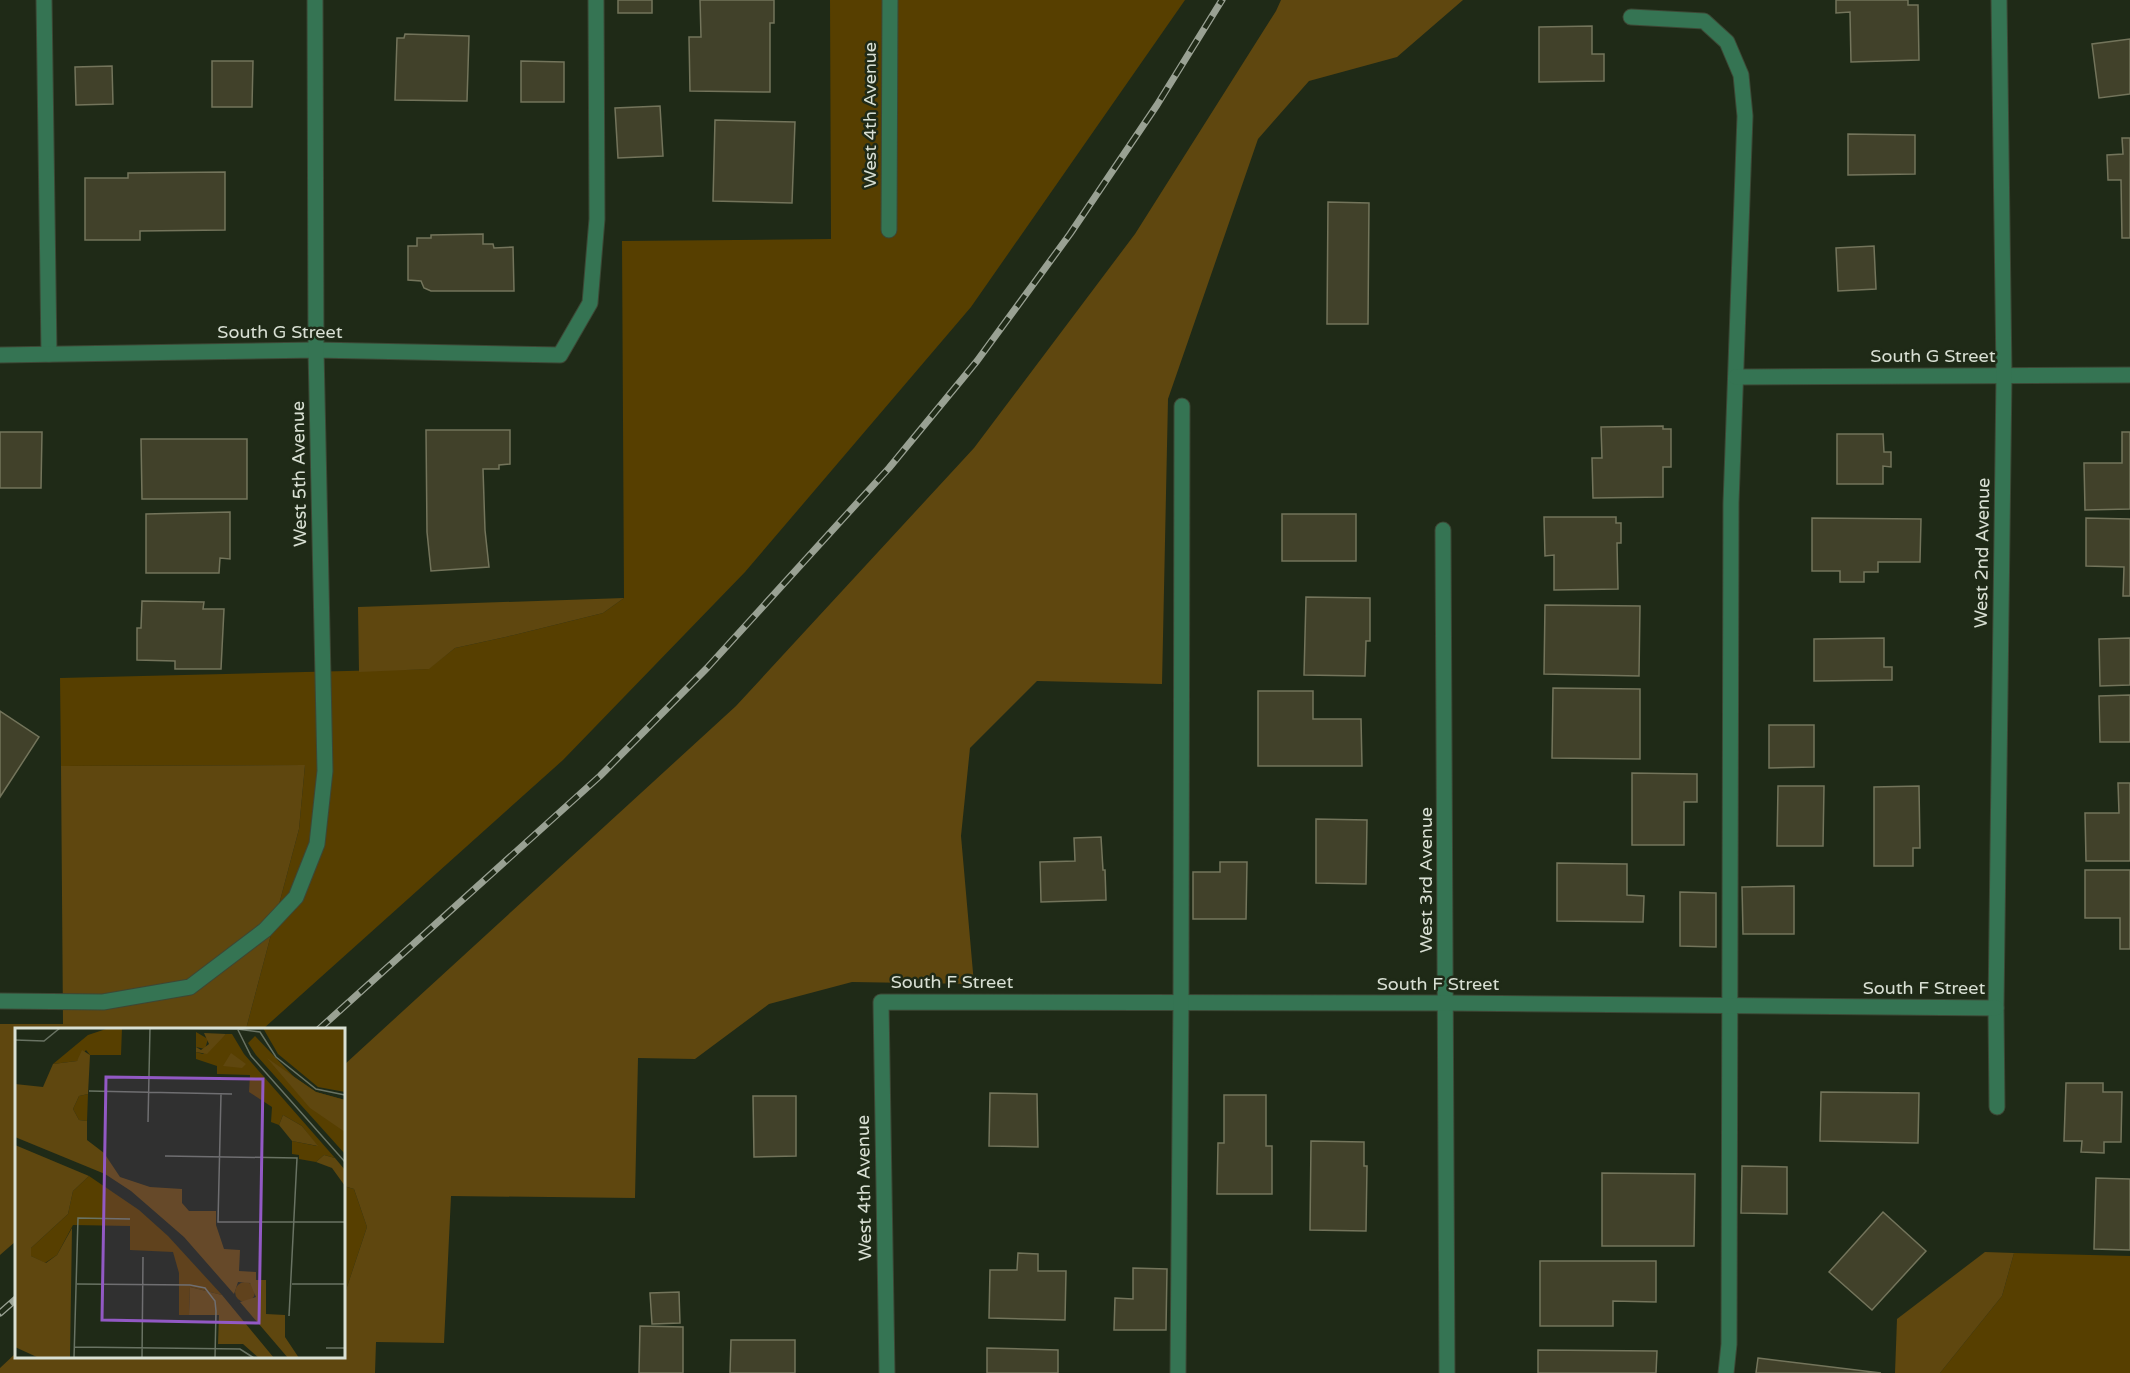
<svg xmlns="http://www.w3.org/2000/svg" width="2130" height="1373" viewBox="0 0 2130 1373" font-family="'Varela Round',sans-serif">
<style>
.green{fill:#573f00}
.forest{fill:#5f470f}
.building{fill:#41412a;stroke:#73745b;stroke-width:1.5}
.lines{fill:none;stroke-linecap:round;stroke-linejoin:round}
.minor-casing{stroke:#3d4735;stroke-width:17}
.minor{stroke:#357453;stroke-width:15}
.rail-casing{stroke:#99a193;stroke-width:7}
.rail{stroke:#1f2a17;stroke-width:4.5;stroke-dasharray:14;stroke-linecap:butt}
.labels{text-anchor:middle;stroke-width:5;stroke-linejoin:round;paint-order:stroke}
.street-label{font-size:18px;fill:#d9e0d4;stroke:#1f2a17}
.inset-road{fill:none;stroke:#697363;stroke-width:1.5}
.view{fill:#9259c4;fill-opacity:0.15;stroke:#9259c4;stroke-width:3}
.inset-edge{fill:none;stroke:#d9e0d4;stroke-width:3}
</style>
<rect width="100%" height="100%" fill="#1f2a17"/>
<!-- green -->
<g class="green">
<path d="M830 0H1185L971 307 745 572 563 760 263 1029H246L299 829 305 765 61 766 60 678 428 669 455 648 514 635 603 613 624 598 622 241 831 239Z"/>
<path d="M344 1186 354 1189 367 1227 344 1296Z"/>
<path d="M2014 1253 2130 1256V1373H1940L2002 1296Z"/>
</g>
<!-- forest -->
<g class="forest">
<path d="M1281 0H1463L1397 57 1309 81 1258 139 1168 399 1162 684 1037 681 970 748 961 836 974 984 852 982 769 1004 695 1059 638 1058 635 1198 451 1196 444 1343 376 1342 375 1373H0V1368L16 1353V1356H344V1296L367 1227 354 1189 344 1186V1065L736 706 974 448 1135 234 1276 11Z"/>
<path d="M624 598 603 613 514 635 455 648 429 669 359 672 358 607Z"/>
<path d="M305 765 299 829 246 1029 16 1030V1241L0 1255V1024H63L61 766Z"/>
<path d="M1985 1252 2014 1253 2002 1296 1940 1373H1895L1897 1319Z"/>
</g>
<!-- building -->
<g class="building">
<rect x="618" y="0" width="34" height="13"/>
<path d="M700 0H774V23H770V92L690 91 689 37H701Z"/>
<path d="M1836 0H1908V5H1918L1919 60 1851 62 1850 12 1836 13Z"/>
<path d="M1592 26V54H1604V81L1539 82V27Z"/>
<path d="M405 34 469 36 467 101 395 100 397 38H404Z"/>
<path d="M2130 39V94L2099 98 2092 44Z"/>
<path d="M212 61H253L252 107H212Z"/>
<path d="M521 61 564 62V102H521Z"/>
<path d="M112 66 113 104 76 105 75 67Z"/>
<path d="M660 106 663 156 618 158 615 108Z"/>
<path d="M715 120 795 122 792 203 713 201Z"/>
<path d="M1848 134 1915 135V174L1848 175Z"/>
<path d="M2122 138H2130V238H2122L2121 180H2108L2107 155 2123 154Z"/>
<path d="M225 172V230L140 231V240H85V178H128V173Z"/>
<path d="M1328 202 1369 203 1368 324H1327Z"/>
<path d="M483 234V244H493L494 248 513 247 514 291H431L424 288 421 281 408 280V246H417V238H431V235Z"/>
<path d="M1874 246 1876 289 1838 291 1836 248Z"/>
<path d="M1663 426V429H1671V467H1663V497L1593 498 1592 458H1602L1601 427Z"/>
<path d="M426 430H510V464L499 465V469H483L485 530 489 567 431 571 427 532Z"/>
<path d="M0 432H42L41 488H0Z"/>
<path d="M2122 432H2130V509L2085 510 2084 463H2122Z"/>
<path d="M1837 434H1883L1884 452H1891V467L1883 466V484H1837Z"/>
<path d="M141 439H247V499H142Z"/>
<path d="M230 512V559L220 558 219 573H146V514Z"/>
<rect x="1282" y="514" width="74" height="47"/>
<path d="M1544 517H1616V523H1621V543H1617L1618 589 1554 590V555L1545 556Z"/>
<path d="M1812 518 1921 519 1920 562H1878V572H1864V582H1840V571H1812Z"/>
<path d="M2086 518 2130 519V596H2123L2124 567 2086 566Z"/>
<path d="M1306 597 1370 598V641H1366L1365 676 1304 675Z"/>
<path d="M142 601 204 602 203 609H224L221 669H175V661L137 660V628H141Z"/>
<path d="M1545 605 1640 606 1639 676 1544 674Z"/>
<path d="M1884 638V667H1892V680L1814 681V639Z"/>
<path d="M2130 638V685L2100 686 2099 639Z"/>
<path d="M1553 688 1640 689V759L1552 758Z"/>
<path d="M1258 691H1313V719H1361L1362 766H1258Z"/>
<path d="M2130 695V742H2100L2099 696Z"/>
<path d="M0 711 39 737 0 797Z"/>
<path d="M1769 725H1814V767L1769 768Z"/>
<path d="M1632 773 1697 774V802H1684V845H1632Z"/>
<path d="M2118 783H2130V861H2086L2085 813H2119Z"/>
<path d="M1778 786H1824L1823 846H1777Z"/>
<path d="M1919 786 1920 848H1913V866H1874V787Z"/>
<path d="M1316 819 1367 820 1366 884 1316 883Z"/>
<path d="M1101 837 1103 870H1105L1106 900 1041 902 1040 862 1075 861 1074 838Z"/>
<path d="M1220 862H1247L1246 919H1193V872H1220Z"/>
<path d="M1557 863 1627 864V895L1644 896 1643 922 1557 921Z"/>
<path d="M2085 870H2130V949H2120V918H2085Z"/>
<path d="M1794 886V934H1743L1742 887Z"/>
<path d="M1680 892 1716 893V947L1680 946Z"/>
<path d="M2066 1083H2103V1092H2122L2121 1142H2104V1153L2081 1152 2082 1141H2064Z"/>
<path d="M1821 1092 1919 1093 1918 1143 1820 1141Z"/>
<path d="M990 1093 1037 1094 1038 1147 989 1146Z"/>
<path d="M1224 1095H1266V1146H1272V1194H1217L1218 1143H1224Z"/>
<path d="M753 1096H796V1156L754 1157Z"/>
<path d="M1311 1141 1364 1142V1166H1367L1366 1231 1310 1230Z"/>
<path d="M1742 1166 1787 1167V1214L1741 1213Z"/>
<path d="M1602 1173 1695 1174 1694 1246H1602Z"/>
<path d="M2096 1178 2130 1179V1250L2094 1249Z"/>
<path d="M1883 1212 1926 1251 1872 1310 1829 1272Z"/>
<path d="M1018 1253 1038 1254V1271H1066L1065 1320 989 1318 990 1270H1017Z"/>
<path d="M1540 1261H1656V1302L1613 1301V1326H1540Z"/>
<path d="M1133 1268 1167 1269 1166 1330H1114L1115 1298 1133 1299Z"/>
<path d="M679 1292 680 1323 652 1324 650 1293Z"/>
<path d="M640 1326 683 1327V1373H639Z"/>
<path d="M731 1340H795V1373H730Z"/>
<path d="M987 1348 1058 1350V1373H987Z"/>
<path d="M1538 1350 1657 1351 1656 1373H1538Z"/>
<path d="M1758 1358 1881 1373H1756Z"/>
</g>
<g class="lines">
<defs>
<g id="minor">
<path d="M44 0 49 354"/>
<path d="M1631 17 1704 21 1727 42 1741 75 1745 116 1731 503 1729 1344 1726 1373"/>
<path d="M889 230 890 0"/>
<path d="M0 355 316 350 560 355 590 303 597 219 596 0"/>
<path d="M1736 377 2130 375"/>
<path d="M1443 530 1447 1373"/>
<path d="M0 1001 103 1002 190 987 265 930 296 897 317 844 325 771 316 350 315 0"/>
<path d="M1997 1107 1996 1008 2004 375 1999 0"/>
<path d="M887 1373 881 1002 1446 1003 1996 1008"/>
<path d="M1178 1373 1181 1002 1182 406"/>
</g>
</defs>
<!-- minor casing -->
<use href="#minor" class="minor-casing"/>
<!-- minor -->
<use href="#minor" class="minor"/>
<defs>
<g id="rail">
<path d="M318 1030 600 776 707 668 889 468 977 361 1070 234 1157 105 1222 0"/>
<path d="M0 1313 16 1299"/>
</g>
</defs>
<!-- rail casing -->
<use href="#rail" class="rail-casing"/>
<!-- rail -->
<use href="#rail" class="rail"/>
</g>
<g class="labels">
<!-- street labels -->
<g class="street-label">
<text transform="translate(870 115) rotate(-90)" y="6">West 4th Avenue</text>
<text x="280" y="338">South G Street</text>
<text x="1933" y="362">South G Street</text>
<text transform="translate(299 474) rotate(-91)" y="6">West 5th Avenue</text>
<text transform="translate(1982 553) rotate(-89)" y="6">West 2nd Avenue</text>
<text transform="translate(1426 880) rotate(-90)" y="6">West 3rd Avenue</text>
<text x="952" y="988">South F Street</text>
<text x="1438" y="990">South F Street</text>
<text x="1924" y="994">South F Street</text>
<text transform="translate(864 1188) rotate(-91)" y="6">West 4th Avenue</text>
</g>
</g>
<!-- overview -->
<g transform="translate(15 1028)">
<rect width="330" height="330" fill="#1f2a17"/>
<path d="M94 0H107L106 27H75L71 22 62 33 38 36 73 7ZM248 0H330V64L303 59 263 26ZM181 4 193 11 190 21 181 19ZM211 6H217L229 26 320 130 309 127 301 134 284 131V127L277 126V113L302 118 287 98 268 87 264 97 256 94 257 79 234 64 235 47 202 46V38L181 31V24L188 26ZM240 8 279 49 301 64 330 72V126L241 27 233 15ZM73 66 72 93 64 92 58 81 64 68ZM74 148 124 182 153 208 207 267 175 259 174 287H164V245L158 224 115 222V198L58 197 42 227 30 235 16 228V220L53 186 58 163ZM220 264a10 10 0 1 1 20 0a10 10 0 1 1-20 0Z" fill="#573f00"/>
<path d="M189 5 211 6 192 26 181 24V19L186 22 194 16ZM67 22 75 27 73 66 64 68 58 81 64 92 72 93V112L89 125 105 149 135 159 167 161V175L174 183H201V197L209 221 225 222 224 243 241 244V252H251V286L270 287V309L284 330H273L225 274 241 269 235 255 223 254 219 266 169 209 116 163 90 146 0 109V56L28 59 38 36 62 33ZM216 25 231 36 227 40 208 38ZM252 30 301 64 330 72V104L295 80ZM268 87 287 98 303 118 277 113 264 97ZM0 117 74 148 58 163 53 186 16 220V228L31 235 42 227 57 200 55 330H24L0 319ZM309 127 320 130 330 142V158L317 140 301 134ZM175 259 207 267 259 330H244L228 316H203L204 287H174Z" fill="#5f470f"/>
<path class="inset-road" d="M139 0 222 1M222 0 236 28 330 134M222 1 245 4 261 29 301 61 330 67M0 12 29 13 45 0M74 63 217 66M206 66 203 194H330M133 94 135 0M150 128 282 130 274 288M62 256 175 257 190 260 200 273 201 283 200 330M277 256H330M60 319 225 321 239 330M311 320H330M59 330 63 190 115 191M127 330 128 229"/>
<path class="view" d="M91 49 248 51 244 295 87 292Z"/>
<rect width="330" height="330" class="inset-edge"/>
</g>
</svg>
